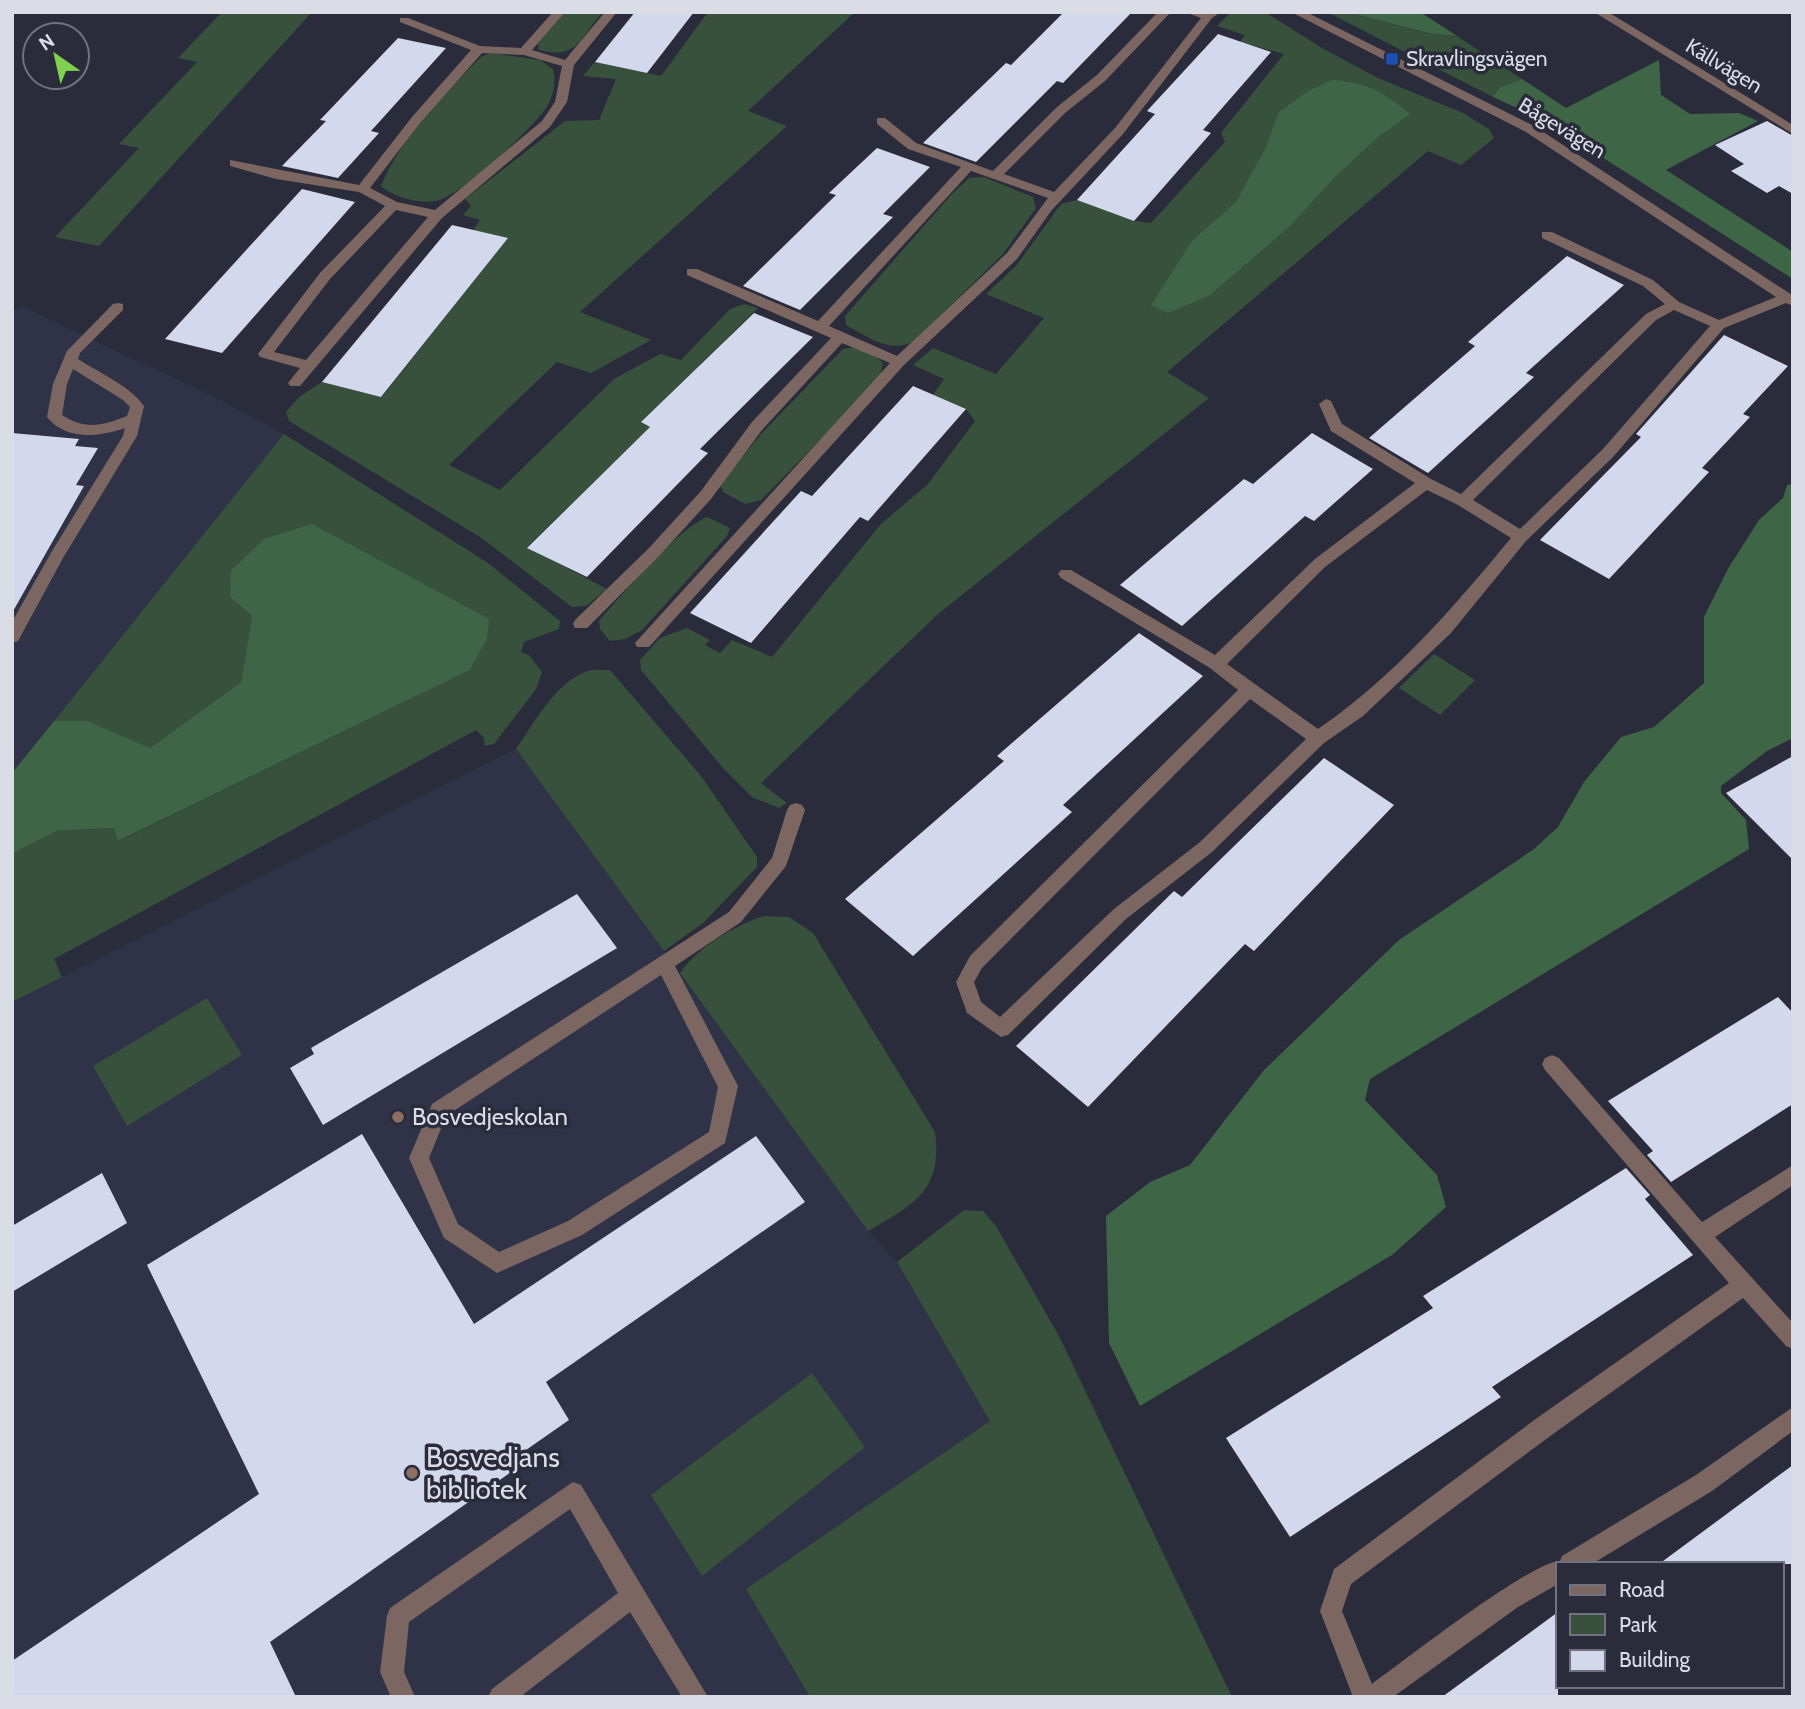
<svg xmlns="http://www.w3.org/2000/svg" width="1805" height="1709" viewBox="0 0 1805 1709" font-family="Cabin,sans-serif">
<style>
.built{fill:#303348}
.green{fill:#37513c}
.forest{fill:#3f6547}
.building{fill:#d4d8ec}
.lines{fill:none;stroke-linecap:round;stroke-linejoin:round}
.minor{fill:#7c6662;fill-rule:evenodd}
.transit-dot{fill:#1a4fb4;stroke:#2a2c3b;stroke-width:2.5}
.education-dot{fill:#8d6e63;stroke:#2a2c3b;stroke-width:2.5}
.labels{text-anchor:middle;stroke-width:7;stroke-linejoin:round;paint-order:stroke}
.far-poi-label{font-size:21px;fill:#dadce6;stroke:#2a2c3b;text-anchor:start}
.far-street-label{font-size:21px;fill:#dadce6;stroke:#2a2c3b}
.poi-label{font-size:24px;fill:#dadce6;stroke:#2a2c3b;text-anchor:start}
.near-poi-label{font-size:28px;fill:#dadce6;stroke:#2a2c3b;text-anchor:start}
</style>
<rect width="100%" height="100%" fill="#2a2c3b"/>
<!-- built -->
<g class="built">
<path d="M23 307 208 394 284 434 12 773V311Z"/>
<path d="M516 749 868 1231 897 1262 990 1421 746 1589 810 1697H12V1002Z"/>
</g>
<!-- green -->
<g class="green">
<path d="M222 12H312L99 246 55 237 139 148 119 144 197 62 178 58Z"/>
<path d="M564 12H603C579 37 580 60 539 50L538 43Z"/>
<path d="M708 12H855L748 111 787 126 580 312 651 340 591 373 557 362 449 465 500 490 614 379 660 354 681 360 730 309 744 304 758 308 641 422 650 427 527 547 607 589 586 606 572 607 480 537 289 421 286 412 299 397 322 382 382 397 507 239 473 230 480 220 463 215 471 206 465 199 565 121 599 120 616 79 583 76 595 62 661 76Z"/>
<path d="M1231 12H1265L1322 48 1378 78 1463 113 1489 129 1494 138 1461 165 1428 151 1167 372 1209 398 938 614 761 783 787 803 779 808 752 797 723 768 641 670 640 660 660 638 687 628 710 640 705 645 720 653 732 640 772 657 881 524 928 484 975 421 966 409 933 395 944 379 913 365 933 348 996 374 1044 318 986 294 1016 266 1061 204 1077 200 1134 221 1151 223 1225 142 1221 133 1284 54 1240 42 1245 35 1217 26Z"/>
<path d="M1327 12H1346L1433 34 1457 36 1522 79 1500 87 1493 97Z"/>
<path d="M490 53 540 60 553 69C556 81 554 94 548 105 535 127 465 190 442 199 426 206 394 198 381 186 402 136 444 94 481 57Z"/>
<path d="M984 177 1033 197 1036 208 1003 254 913 342C888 353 868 337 846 325L845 316 951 195 969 178Z"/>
<path d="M857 347 873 354 883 363 880 379 761 500 745 504 723 492 720 484 761 434 843 349Z"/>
<path d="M284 434 488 563 560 621 559 629 524 642 521 652 529 655 542 672 536 689 494 744 485 746 484 738 476 730 54 959 62 977 12 1002V854L57 831 115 828 119 841 470 670 487 639 230 597 252 616 241 682 150 748 88 721H54Z"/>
<path d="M707 517 730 528 727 536 642 630 625 639 610 641 600 629 599 621C624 593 675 531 707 517Z"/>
<path d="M1434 654 1475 680 1440 715 1399 688Z"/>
<path d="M610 670 701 776 757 857V867L703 923 664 951 516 749C535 722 555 683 587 671 594 669 603 670 610 670Z"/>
<path d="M764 916 789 917 813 933 935 1132C943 1190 914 1205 868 1231L680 973C697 948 735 925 764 916Z"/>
<path d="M207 998 242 1055 127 1126 93 1066Z"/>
<path d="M964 1210 983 1211 996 1226 1059 1336 1232 1697H810L746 1589 990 1421 897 1262Z"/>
<path d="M812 1373 865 1447 702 1576 651 1495Z"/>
</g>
<!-- forest -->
<g class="forest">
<path d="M1346 12H1420L1457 36 1433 34Z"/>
<path d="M1659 60 1661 95 1690 114 1739 113 1758 121 1666 170 1793 252V279L1547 122 1493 97 1500 87 1522 79 1566 108Z"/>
<path d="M1332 80C1368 83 1382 91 1410 114L1378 137 1333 179 1291 225 1210 295 1168 313 1151 305 1192 241 1236 202 1267 145 1278 113 1308 91Z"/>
<path d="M1793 484V738L1767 751 1721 786V793L1746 820 1749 849 1370 1079 1365 1100 1437 1175 1446 1207 1392 1255 1140 1406 1109 1343 1106 1216 1150 1182 1190 1165 1264 1070 1399 940 1534 849 1558 827 1584 782 1621 737 1654 727 1704 683V617L1729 567 1759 520 1783 498 1787 485Z"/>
<path d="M312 524 489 619 487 639 470 670 118 841 114 828 57 831 12 854V773L54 721H88L150 748 241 682 252 616 230 597 231 571 264 539Z"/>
</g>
<!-- building -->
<g class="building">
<path d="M635 12H694L647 73 595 62Z"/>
<path d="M1064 12H1132L1063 83 1057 81 976 162 923 143 1006 63 1011 65Z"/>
<path d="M1218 34 1271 52 1203 130 1211 133 1134 221 1077 200 1155 114 1147 111Z"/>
<path d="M398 38 446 48 371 131 379 133 338 178 282 166 326 121 320 120Z"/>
<path d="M1767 121 1793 136V194L1779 186 1767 193 1731 171 1744 164 1715 145Z"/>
<path d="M877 148 930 167 883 214 893 217 800 310 743 286 836 195 829 193Z"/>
<path d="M302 189 355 202 222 353 165 339Z"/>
<path d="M452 225 508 238 381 397 322 382Z"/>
<path d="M1567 256 1624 285 1526 373 1534 377 1428 473 1369 438 1475 346 1468 342Z"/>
<path d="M754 313 813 337 700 449 708 453 587 577 527 548 650 427 641 422Z"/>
<path d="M1724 335 1788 366 1743 414 1750 417 1702 468 1709 472 1609 579 1540 540 1641 437 1636 434Z"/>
<path d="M913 386 966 409 868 521 860 517 751 643 690 613 801 491 812 496Z"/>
<path d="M12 433 79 439 75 446 98 448 76 485 84 486 12 613Z"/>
<path d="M1312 433 1373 469 1314 521 1305 516 1182 626 1120 585 1244 479 1253 484Z"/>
<path d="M1139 633 1203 676 1063 805 1072 812 913 956 845 899 1004 761 997 756Z"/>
<path d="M1793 756V860L1726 793Z"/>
<path d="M1324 758 1394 805 1254 951 1245 944 1088 1107 1016 1046 1174 891 1182 897Z"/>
<path d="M577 894 617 948 323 1125 290 1068 314 1054 311 1048Z"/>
<path d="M1778 997 1793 1013V1104L1671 1182 1647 1155 1653 1151 1608 1101Z"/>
<path d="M362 1134 474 1324 756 1136 805 1202 546 1382 569 1420 516 1457 521 1465 270 1642 296 1697H12V1661L259 1494 147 1265Z"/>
<path d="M1626 1168 1650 1195 1645 1199 1693 1255 1492 1387 1501 1397 1290 1537 1226 1438 1433 1308 1423 1296Z"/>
<path d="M102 1173 127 1223 12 1292V1226Z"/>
<path d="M1793 1465V1564H1659Z"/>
<path d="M1558 1612V1697H1442Z"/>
</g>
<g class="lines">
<!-- minor -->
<g class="minor">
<path d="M553 12H565L532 50 565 60 605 12H617L574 65 567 102 550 127 442 218 300 386H290L288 383 300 368 260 357 258 354 320 273 385 206 359 192 276 179 230 166V160L359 185 412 117 471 50 400 22V18H408L480 46 521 48ZM482 53 524 55 562 66 555 102 542 121 435 210 397 202 370 188 420 123ZM396 210 428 217 306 360 274 352 330 279Z"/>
<path d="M1158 12H1171L1105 81 1065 113 1004 174 1054 192 1115 128 1201 18 1185 12H1221L1212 18 1123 134 1051 211 1017 259 904 365 649 647H637L635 643 890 363 842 343 762 430 711 499 659 556 587 628H575L573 624 575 620 649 548 701 491 752 422 831 338 687 275V269H697L818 321 961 167 908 149 877 124V118H885L916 143 993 171 1057 107 1097 75ZM971 171 1048 198 1007 253 897 356 829 326Z"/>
<path d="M1291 12H1306L1534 126 1792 295 1793 306 1786 303 1724 328 1613 457 1526 541 1451 633 1363 716 1324 743 1212 852 1126 919 1008 1035 1001 1037 967 1013 956 982 970 956 1238 690 1210 668 1061 578 1058 574 1061 570H1071L1215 655 1315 559 1415 483 1331 431 1319 404 1326 399 1331 401 1342 424 1431 479 1461 494 1646 314 1665 304 1643 286 1542 238V232H1552L1653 280 1679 302 1719 320 1776 297 1526 132ZM1674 310 1710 326 1603 449 1520 529 1473 500 1656 320ZM1427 490 1458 505 1511 538C1452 609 1395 676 1318 729L1227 664 1325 567ZM1250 699 1306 739 1200 842 1114 909 1000 1017 981 1002 974 982 982 968Z"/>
<path d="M1594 12H1608L1793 125V134Z"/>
<path d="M118 303 123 304V310L80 353 78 359C99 373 129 385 144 406L137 436 63 558 18 641 12 643V622L52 551 123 436 125 428C99 437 66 441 47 417L53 384 67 351 113 304ZM73 369 123 400 130 407 127 416C102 426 85 430 62 415L67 384Z"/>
<path d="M796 803 802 805 805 810 786 866 741 922 675 966 738 1086 725 1143 582 1235 497 1273 444 1238 409 1158 432 1104 729 912 772 858 787 810 790 805ZM661 975 718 1087 709 1132 568 1221 499 1252 458 1224 429 1158 446 1116Z"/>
<path d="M1552 1055 1559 1058 1702 1222 1793 1165V1185L1715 1237 1793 1323V1349L1786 1346 1743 1298 1553 1434 1351 1584 1342 1611 1372 1684C1404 1661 1530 1562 1560 1561L1562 1556 1696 1475 1793 1407V1431L1712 1491 1592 1564H1558V1584L1518 1607 1393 1697H1353L1320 1611 1334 1569 1537 1418 1729 1283 1545 1070 1542 1064 1545 1058Z"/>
<path d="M573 1482 581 1485 708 1697H682L630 1612 520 1697H488L492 1689 618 1593 570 1509 409 1622 404 1672 415 1697H391L380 1672 387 1616 390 1608Z"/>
</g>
</g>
<!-- markers -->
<rect class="transit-dot" x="1385" y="52" width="14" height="14" rx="3.5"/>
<g class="education-dot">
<circle cx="398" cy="1117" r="7"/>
<circle cx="412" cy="1473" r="7"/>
</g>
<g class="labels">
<!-- far-poi labels -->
<g class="far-poi-label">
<text x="1406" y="66">Skravlingsvägen</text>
</g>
<!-- far-street labels -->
<g class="far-street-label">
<text transform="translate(1724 66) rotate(31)" y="7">Källvägen</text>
<text transform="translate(1562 128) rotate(31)" y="7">Bågevägen</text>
</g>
<!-- poi labels -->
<g class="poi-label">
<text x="412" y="1125">Bosvedjeskolan</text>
</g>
<!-- near-poi labels -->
<g class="near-poi-label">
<text x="426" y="1467">Bosvedjans<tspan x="426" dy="32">bibliotek</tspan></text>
</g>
</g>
<!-- border -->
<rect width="1805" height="1709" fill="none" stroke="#dadce6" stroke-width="28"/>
<!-- legend -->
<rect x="1556" y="1562" width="228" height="126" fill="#2a2c3b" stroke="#70727f" stroke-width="2"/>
<rect x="1570" y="1585" width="35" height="10" fill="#7c6662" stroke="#70727f" stroke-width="2"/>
<text x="1619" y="1597" font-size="21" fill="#dadce6">Road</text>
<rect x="1570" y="1614" width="35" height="21" fill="#37513c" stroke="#70727f" stroke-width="2"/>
<text x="1619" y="1632" font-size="21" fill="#dadce6">Park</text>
<rect x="1570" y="1650" width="35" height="21" fill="#d4d8ec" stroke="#70727f" stroke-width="2"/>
<text x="1619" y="1667" font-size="21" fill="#dadce6">Building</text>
<!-- north arrow -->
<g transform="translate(56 56) rotate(326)"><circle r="33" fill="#2a2c3b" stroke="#70727f" stroke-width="2"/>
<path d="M0-5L12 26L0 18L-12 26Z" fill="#81d050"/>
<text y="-10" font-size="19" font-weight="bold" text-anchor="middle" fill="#dadce6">N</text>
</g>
</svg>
